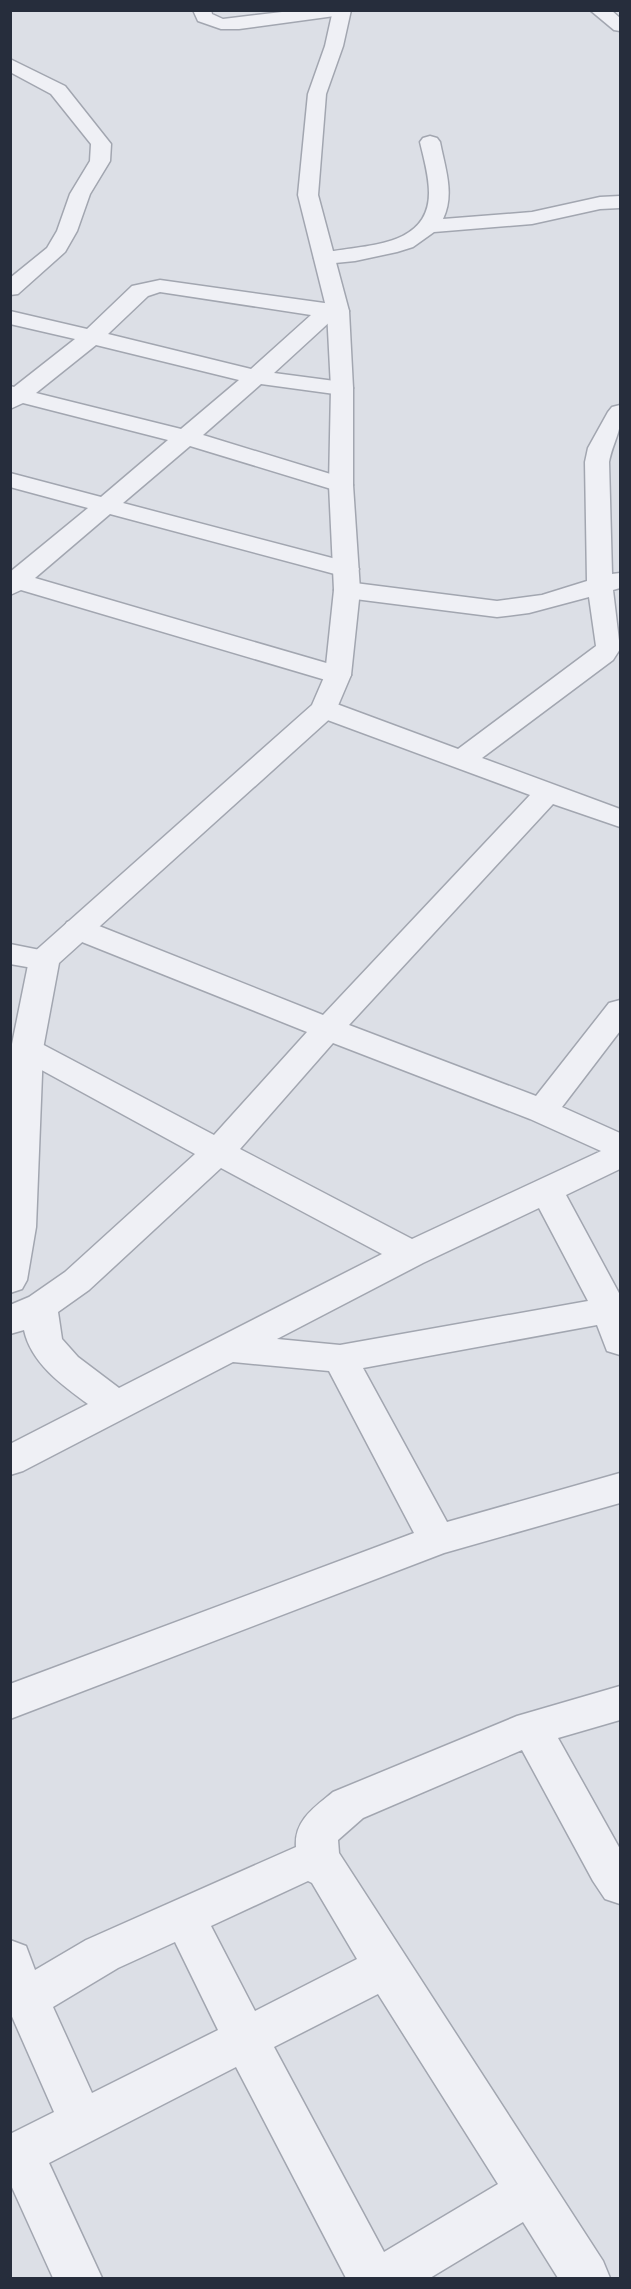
<svg xmlns="http://www.w3.org/2000/svg" width="631" height="2289" viewBox="0 0 631 2289" font-family="Arial,sans-serif">
<style>
.lines{fill:none;stroke-linecap:round;stroke-linejoin:round}
.minor-casing{stroke:#a2a6b0;stroke-width:3}
.tertiary-casing{stroke:#a2a6b0;stroke-width:3}
.minor{fill:#eff0f5;fill-rule:evenodd}
.tertiary{fill:#eff0f5;fill-rule:evenodd}
</style>
<rect width="100%" height="100%" fill="#dcdfe6"/>
<g class="lines">
<defs>
<g id="minor">
<path d="M193 10H211L212 14 223 19 299 10H351L342 15 239 29H221L198 21Z"/>
<path d="M590 10H611L620 18V31L614 30Z"/>
<path d="M10 59 65 86 111 144 110 161 90 194 77 231 65 252 18 294 10 295V278L47 248 57 231 70 194 90 161 91 144 51 94 10 72Z"/>
<path d="M430 136 437 138 440 142C445 168 455 194 443 219L532 212 600 197 620 196V208L600 209 532 224 434 232 413 247 397 252 355 261 325 264 318 262 314 258 318 254C357 244 429 251 429 193 429 176 424 159 420 142L423 138Z"/>
<path d="M160 280 346 306 349 311 346 316 334 318 274 373 350 383 353 388 350 393 342 395 261 384 203 435 350 480 353 485 350 490 341 492 190 446 123 503 355 564 359 569 355 574 346 577 110 514 35 578 347 669 351 675 347 681 338 683 329 681 21 590 10 595V572L88 508 10 487V473L101 497 168 440 23 403 10 409V386L14 387 75 339 10 324V311L87 329 132 286ZM160 292 311 315 251 369 108 334 148 296ZM96 345 239 380 181 429 36 393Z"/>
<path d="M620 405C623 432 614 438 609 462L612 574 620 573V588L613 590 620 649 613 660 482 758 620 809V827L553 804 349 1025 536 1096 609 1003 620 1000V1031L562 1107 620 1133V1169L566 1195 620 1295V1355L607 1351 597 1325 363 1368 447 1522 620 1473V1503L444 1553 10 1719V1684L414 1533 329 1371 233 1362 23 1471 10 1475V1444L88 1404C62 1385 31 1363 24 1330L10 1334V1305L29 1297 65 1272 195 1154 16 1056 11 1049 16 1042 27 1038 38 1042 214 1135 307 1032 67 936 63 929 67 922 78 919 89 922 323 1015 530 795 314 715 310 709 314 703 324 701 334 703 458 749 596 646 589 597 529 613 497 617 347 598 338 595 334 590 338 585 347 582 497 601 542 595 587 581 585 462 588 448 608 412 612 407ZM333 1043 530 1119 601 1151 412 1239 240 1149ZM221 1168 382 1254 119 1388 78 1357 62 1339 58 1312 89 1290ZM539 1208 588 1301 340 1345 277 1339 423 1263Z"/>
<path d="M10 944 55 953 59 960 55 967 44 970 10 964Z"/>
<path d="M620 1686V1720L558 1738 620 1849V1904L605 1899 593 1881 522 1750 363 1818 338 1840 339 1853 603 2261 610 2278H558L523 2222 430 2278H346L236 2067 49 2163 102 2278H53L10 2183V2134L54 2112 10 2012V1940L26 1946 35 1970 86 1940 296 1847C294 1820 315 1807 333 1792L517 1716ZM308 1881 312 1883 357 1959 255 2011 211 1926ZM175 1942 218 2030 92 2093 53 2007 118 1968ZM378 1994 498 2184 384 2252 274 2047Z"/>
</g>
<path id="tertiary" d="M333 10H351L343 46 326 94 318 195 349 311 353 388V485L360 590 351 675 334 715 59 963 43 1049 36 1227 27 1280 22 1289 10 1293 11 1049 29 960 33 953 312 705 325 675 334 590 329 485 331 388 327 311 298 195 308 94 325 46Z"/>
</defs>
<!-- minor casing -->
<use href="#minor" class="minor-casing"/>
<!-- tertiary casing -->
<use href="#tertiary" class="tertiary-casing"/>
<!-- minor -->
<use href="#minor" class="minor"/>
<!-- tertiary -->
<use href="#tertiary" class="tertiary"/>
</g>
<!-- border -->
<rect width="631" height="2289" fill="none" stroke="#262d3c" stroke-width="24"/>
</svg>
